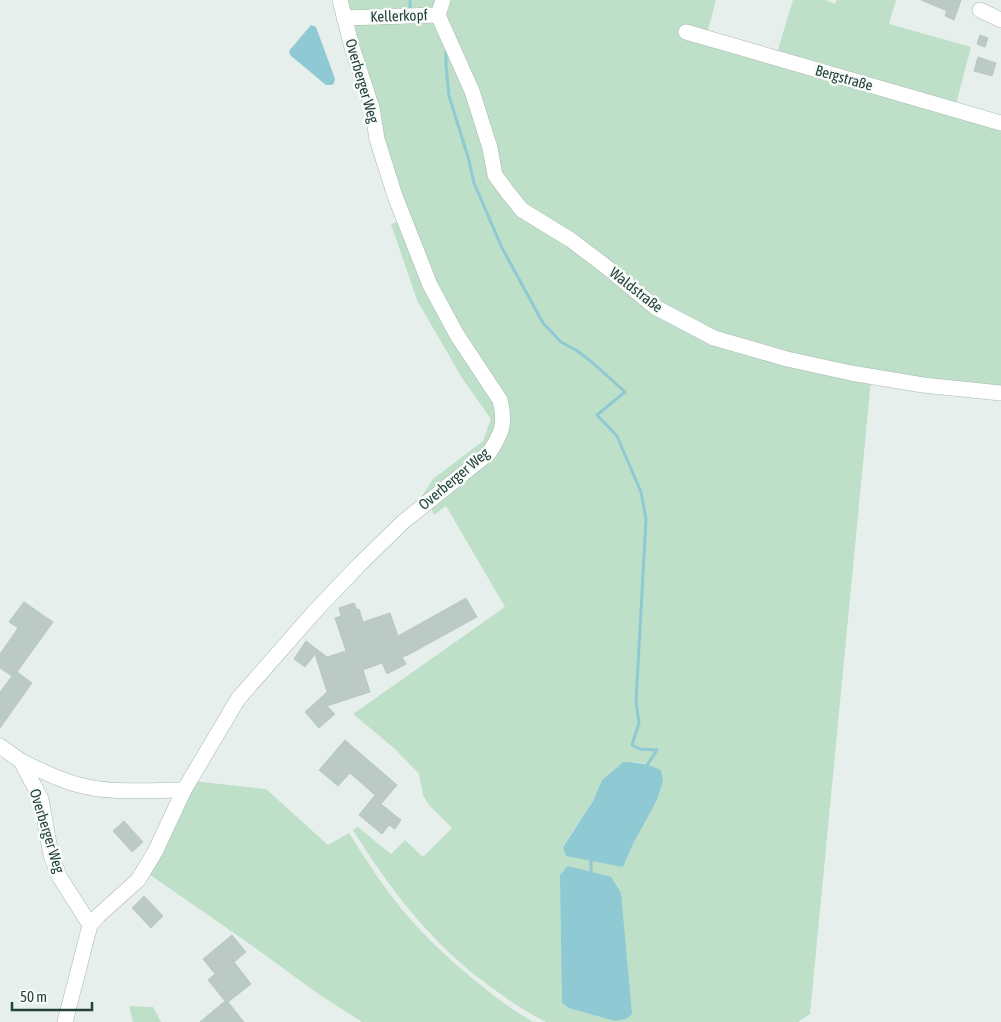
<svg xmlns="http://www.w3.org/2000/svg" width="1001" height="1022" viewBox="0 0 1001 1022" font-family="'Asap Condensed',sans-serif">
<style>
.green{fill:#bfe0c8;fill-rule:evenodd}
.water{fill:#8ec9d4}
.lines{fill:none;stroke-linecap:round;stroke-linejoin:round}
.stream{stroke:#8ec9d4;stroke-width:3}
.building{fill:#bbcac4;stroke:#b8c9c2}
.minor-casing{stroke:#a8b8b2;stroke-width:16}
.minor{stroke:#fff;stroke-width:15}
.labels{text-anchor:middle;stroke-width:5;stroke-linejoin:round;paint-order:stroke}
.street-label{font-size:15px;fill:#24423a;stroke:#f7fbf9}
</style>
<rect width="100%" height="100%" fill="#e6efeb"/>
<!-- green -->
<g class="green">
<path d="M345 0H441L436 12H348Z"/>
<path d="M445 0H716L707 34 1001 128V387L852 371 715 335 656 306 510 193 446 27Z"/>
<path d="M793 0H825L835 4 837 0H896L889 24 971 47 955 108 777 53Z"/>
<path d="M437 16 508 195 714 340 871 380 810 1014 798 1022H546C524 1011 507 999 488 985 480 978 471 973 464 966 419 927 384 880 353 830L358 827 391 854 405 840 423 857 452 828 429 805 423 795 419 774 395 749 353 714 505 607 446 506 434 515 429 504 490 454 506 423 431 284 347 20ZM623 762H635L647 764 634 842 623 867 563 846 593 801 602 780Z"/>
<path d="M400 221 501 412 487 451 419 501 433 479 483 441 491 419 462 378 417 300 391 224Z"/>
<path d="M193 781 266 789 328 845 349 833C362 853 375 874 389 893 416 929 449 960 483 987 499 1000 516 1012 533 1022H362L317 993 254 947 146 872Z"/>
<path d="M129 1006 153 1007 161 1022H133Z"/>
</g>
<!-- water -->
<g class="water">
<path d="M311 25 316 27 335 79 334 83 332 85H326L290 55 289 51Z"/>
<path d="M623 762C638 762 647 764 661 770L663 781 657 800 634 842 623 867 566 856 563 847 593 801 602 780Z"/>
<path d="M568 866 611 877 621 893 632 1014 626 1019 615 1021 569 1008 562 1003 560 875Z"/>
</g>
<g class="lines">
<!-- stream -->
<g class="stream">
<path d="M410 9V0"/>
<path d="M446 50V65L449 96 468 157 474 183 502 248 543 323 561 342 576 350 593 363 625 392 597 415 617 436 641 492 646 519 636 702 639 723 632 745 640 749 657 750 646 767"/>
<path d="M591 857V876"/>
</g>
</g>
<!-- building -->
<g class="building">
<path d="M921 0H961L954 20 945 16 947 11Z"/>
<path d="M980 35 988 38 985 47 977 44Z"/>
<path d="M978 57 996 63 992 76 974 71Z"/>
<path d="M466 598 477 617 408 655 402 657 406 664 387 674 382 663 363 670 370 692 327 706 335 714 319 728 305 712 327 692 315 654 305 667 294 659 306 641 327 657 346 651 335 618 341 616 339 608 354 603 357 610 359 609 363 622 390 613 398 636Z"/>
<path d="M24 602 53 622 17 672 32 683 0 728V692L12 676 0 668V654L18 628 9 622Z"/>
<path d="M345 740 397 785 381 804 401 820 395 829 389 825 382 834 359 815 375 795 350 773 338 786 319 770Z"/>
<path d="M124 821 143 842 132 852 113 831Z"/>
<path d="M144 896 163 916 151 928 132 908Z"/>
<path d="M232 935 246 952 234 962 251 984 228 1002 244 1022H200L225 1001 208 980 215 974 203 959Z"/>
</g>
<g class="lines">
<defs>
<g id="minor">
<path d="M980 10 1001 20"/>
<path d="M438 15 472 91 490 148 495 175 509 194 522 210 571 240 604 265 655 307 714 338 787 359 851 373 923 385 1001 393"/>
<path d="M344 18 438 15 443 0"/>
<path d="M686 32 1001 123"/>
<path d="M0 746 21 761 41 799 51 855 59 876 90 925"/>
<path d="M21 761C40 770 58 780 79 785 111 794 151 790 184 790"/>
<path d="M65 1022 90 925 99 915 138 880 155 852 184 790 238 699 316 610 359 565 403 522 489 453C502 433 506 424 500 400L457 335 430 285 395 196 377 139 372 108 352 47 340 0"/>
</g>
</defs>
<!-- minor casing -->
<use href="#minor" class="minor-casing"/>
<!-- minor -->
<use href="#minor" class="minor"/>
</g>
<g class="labels">
<!-- street labels -->
<g class="street-label">
<text transform="translate(399 16) rotate(-2)" y="5">Kellerkopf</text>
<text transform="translate(844 78) rotate(16)" y="5">Bergstraße</text>
<text transform="translate(362 81) rotate(74)" y="5">Overberger Weg</text>
<text transform="translate(636 290) rotate(38)" y="5">Waldstraße</text>
<text transform="translate(454 479) rotate(-40)" y="5">Overberger Weg</text>
<text transform="translate(47 831) rotate(73)" y="5">Overberger Weg</text>
</g>
</g>
<!-- scale -->
<path d="M12 1002v8h80v-8" fill="none" stroke="#24423a" stroke-width="2.5"/>
<text x="20" y="1002" font-size="15" fill="#24423a" stroke="#f7fbf9" stroke-width="4" paint-order="stroke">50 m</text>
</svg>
